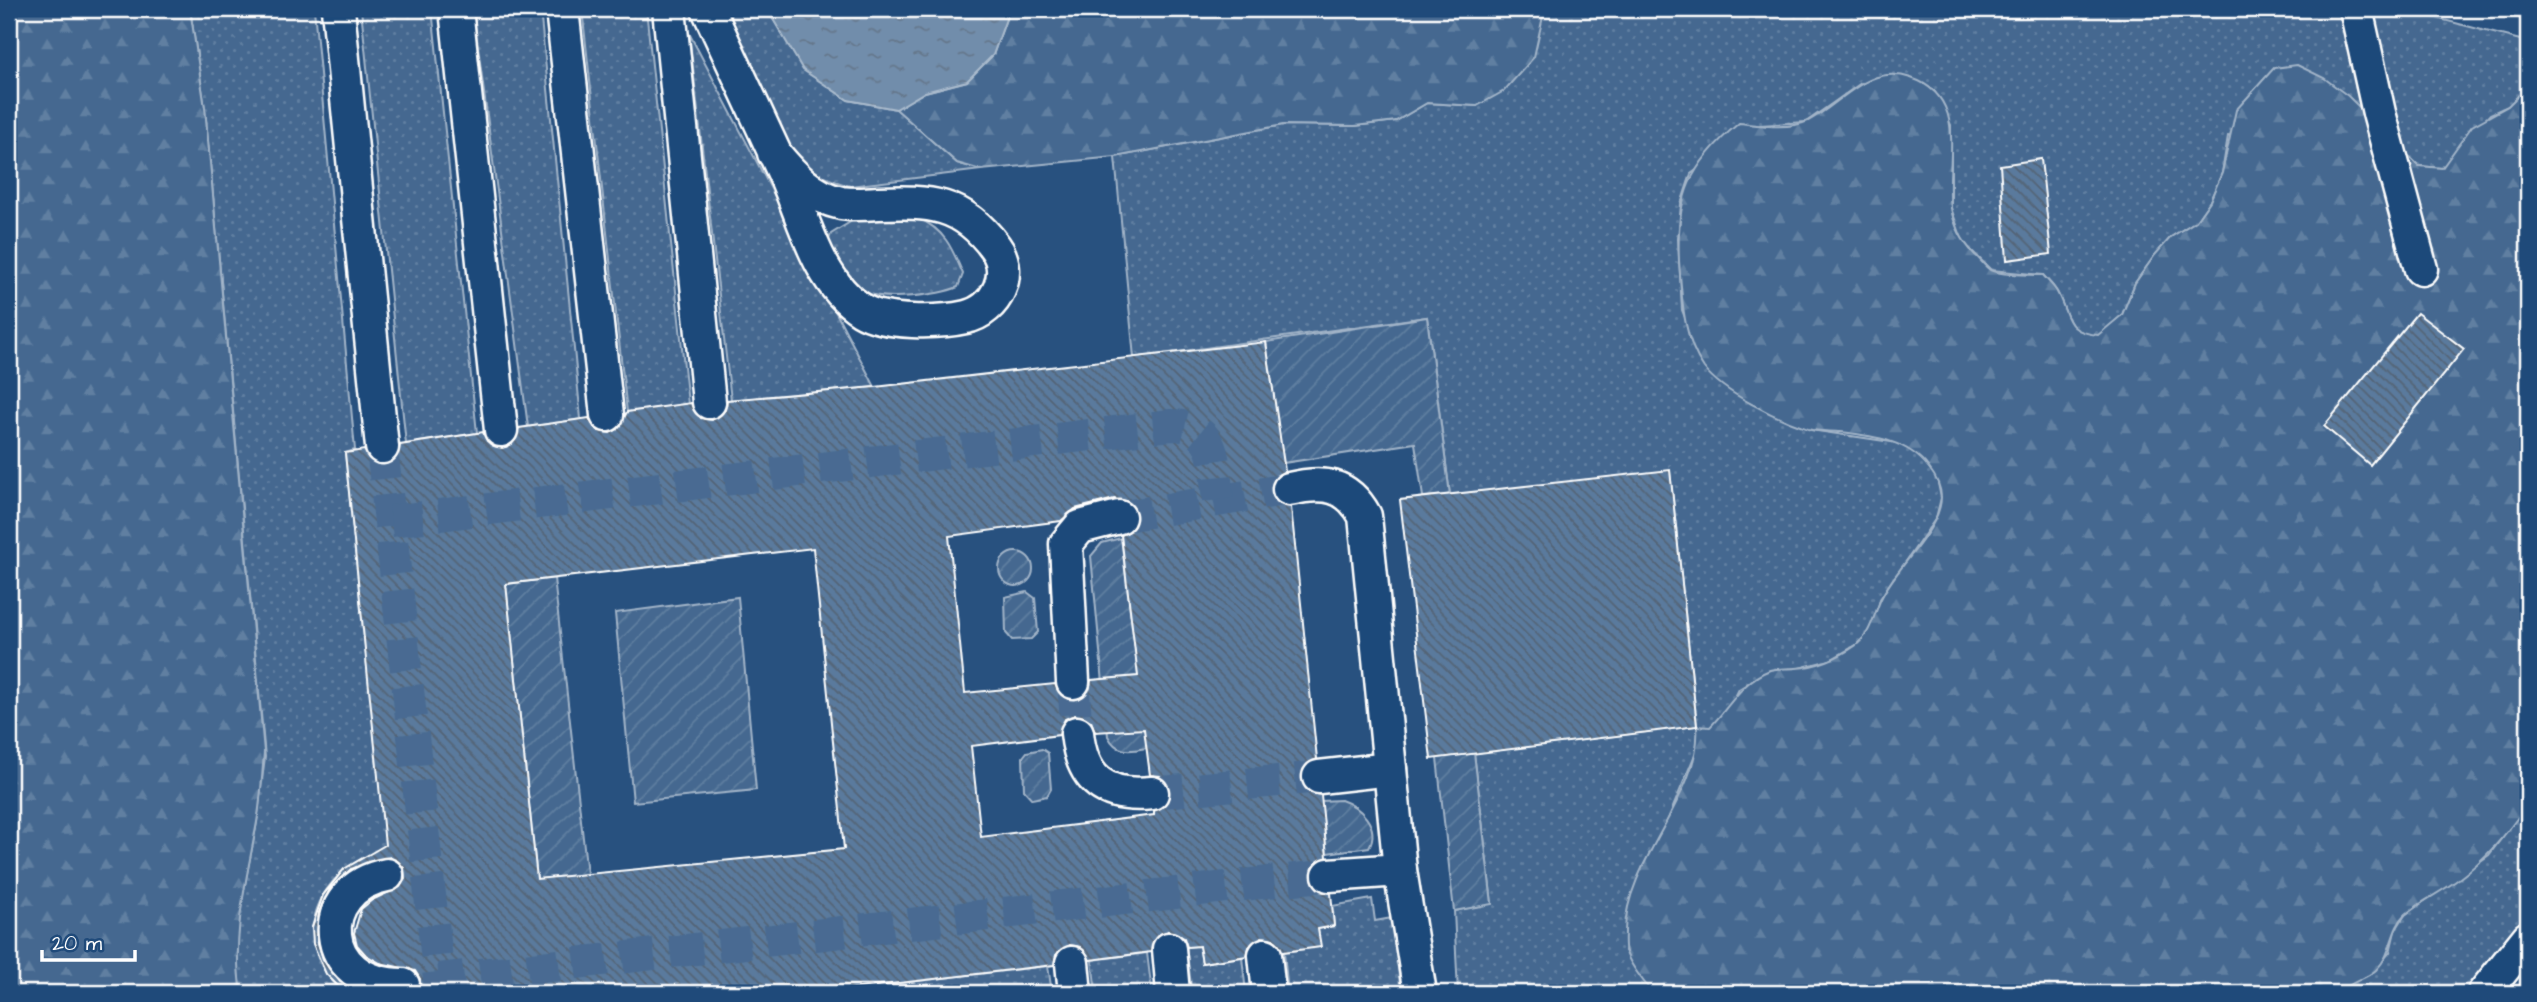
<svg xmlns="http://www.w3.org/2000/svg" width="2537" height="1002" viewBox="0 0 2537 1002" font-family="'Architects Daughter',sans-serif">
<style>
.grass{fill:url(#grass-dots);stroke:#a2b4c8;stroke-width:2}
.forest{fill:url(#forest-firs);stroke:#a2b4c8;stroke-width:2}
.garden{fill:url(#garden-furrows);stroke:#a2b4c8;stroke-width:2}
.water{fill:url(#water-ripples);stroke:#aabbcd;stroke-width:2}
.building{fill:url(#building-back-hatch);stroke:#fff;stroke-width:2;fill-rule:evenodd}
.lines{fill:none;stroke-linecap:round;stroke-linejoin:round}
.minor-tunnel{stroke:#486b92;stroke-width:32;stroke-dasharray:32 16;stroke-linecap:butt}
.minor-casing{stroke:#fff;stroke-width:37}
.minor{stroke:#1f4a7a;stroke-width:32}
</style>
<defs>
<pattern id="grass-dots" width="8" height="8" patternUnits="userSpaceOnUse" patternTransform="scale(1.75)"><rect width="8" height="8" fill="#446890"/><path d="M2 2h.1M6 6h.1" fill="none" stroke="#607fa1" stroke-width="1.8" stroke-linecap="round"/></pattern>
<pattern id="forest-firs" width="22" height="20" patternUnits="userSpaceOnUse" patternTransform="scale(1.75)"><rect width="22" height="20" fill="#446890"/><path d="M5 1l3.5 6h-7zM16 11l3.5 6h-7z" fill="#607fa1"/></pattern>
<pattern id="garden-furrows" width="10" height="10" patternUnits="userSpaceOnUse" patternTransform="scale(1.75)"><rect width="10" height="10" fill="#446890"/><path d="M-1 1l2-2M0 10L10 0M9 11l2-2" fill="none" stroke="#607fa1"/></pattern>
<pattern id="water-ripples" width="26" height="14" patternUnits="userSpaceOnUse" patternTransform="scale(1.75)"><rect width="26" height="14" fill="#718dab"/><path d="M2 4q2-2 4 0t4 0M15 11q2-2 4 0t4 0" fill="none" stroke="#64768a"/></pattern>
<pattern id="building-back-hatch" width="6" height="6" patternUnits="userSpaceOnUse" patternTransform="scale(1.75)"><rect width="6" height="6" fill="#5a7a9d"/><path d="M-1 5l2 2M0 0l6 6M5-1l2 2" fill="none" stroke="#536374"/></pattern>
</defs>
<rect width="100%" height="100%" fill="#28517f"/>
<filter id="ink" filterUnits="userSpaceOnUse"><feTurbulence type="fractalNoise" baseFrequency=".0143" numOctaves="2"/><feDisplacementMap in="SourceGraphic" scale="14" xChannelSelector="R" yChannelSelector="G"/><feConvolveMatrix kernelMatrix="1 2 1 2 8 2 1 2 1" color-interpolation-filters="sRGB"/></filter>
<g filter="url(#ink)">
<!-- grass -->
<g class="grass">
<path d="M190 9H314L355 450 345 453 386 849C317 867 284 944 345 993H241C230 935 247 879 257 822 260 800 262 778 265 757L205 108Z"/>
<path d="M361 9H432L477 433 406 444Z"/>
<path d="M473 9H540L581 419 528 427Z"/>
<path d="M582 9H646L688 404 627 412Z"/>
<path d="M726 9H767L804 70 848 100 896 109 957 163 981 170 850 186C833 181 819 176 806 164 776 140 743 47 726 9Z"/>
<path d="M1544 9H2402L2528 42V86L2508 106 2490 114 2442 168 2419 166 2402 150 2228 136 2222 173 2210 201 2196 221 2171 237 2155 255 2135 283 2122 315 2099 336C2065 332 2070 319 2058 294 2055 287 2048 281 2043 275L1991 270 1963 242 1951 208V125L1934 90 1861 83 1806 122 1760 125 1691 174 1681 204 1678 239 1682 310 1705 368 1811 430 1898 443 1920 456 1937 478 1941 498 1936 518 1880 599 1874 628 1856 645 1830 660 1799 668 1770 670 1739 689 1729 709 1710 728 1698 727 1699 745 1664 829 1643 866 1625 951 1652 993H1458L1454 911 1492 903 1474 753 1697 726 1670 471 1450 495 1427 317 1134 358 1115 157 1283 125 1355 126 1396 121 1427 103 1477 106Z"/>
<path d="M689 33 875 387 731 400Z"/>
<path d="M918 218C945 230 952 248 963 274L958 287C939 295 884 302 865 292 849 284 835 261 827 245L831 234 852 221Z"/>
<path d="M2528 803V912L2463 993H2340L2346 986 2375 970 2390 952 2395 931 2405 915 2489 855Z"/>
<path d="M1372 899 1375 921 1392 918 1401 993H1288L1284 952 1320 947 1318 929 1334 926 1332 906Z"/>
<path d="M1199 946 1202 963 1242 957 1246 993H1192L1186 947Z"/>
<path d="M1147 953 1152 993H1096L1092 960Z"/>
<path d="M1048 966 1052 993H814Z"/>
</g>
<!-- forest -->
<g class="forest">
<path d="M9 9H190L205 108 264 752C262 776 261 799 257 822 247 879 231 935 241 993H9Z"/>
<path d="M1003 9H1544V12L1534 57 1504 91 1477 106 1427 103 1396 121 1355 126 1283 125 1115 157 981 170 957 163 896 109 925 92 967 81 993 55 1007 16Z"/>
<path d="M2297 65 2324 78 2348 96 2419 166 2442 168 2472 126 2508 106 2528 86V803C2507 834 2486 859 2456 881 2440 893 2421 901 2406 914 2390 929 2393 954 2376 970 2365 980 2350 981 2340 993H1652C1644 981 1630 966 1626 952 1624 946 1625 937 1625 931 1625 862 1703 792 1697 726L1710 727C1730 707 1741 681 1770 670 1777 668 1788 669 1796 668 1816 667 1838 658 1855 646 1870 635 1873 618 1880 601 1893 569 1941 531 1941 497 1941 486 1936 477 1929 468 1908 440 1873 436 1840 432 1830 431 1818 432 1808 429 1778 419 1723 393 1704 368 1682 337 1682 296 1679 261 1676 196 1689 165 1739 123 1759 125 1789 130 1808 121 1842 104 1867 63 1911 78 1971 98 1944 163 1951 208 1954 226 1963 242 1975 255 1980 259 1985 267 1990 270 2003 276 2029 274 2043 275 2048 281 2055 287 2058 294 2070 318 2065 332 2098 335L2122 315 2135 283 2155 255 2171 237 2196 221 2210 201 2222 173 2236 110 2274 68Z"/>
</g>
<!-- garden -->
<g class="garden">
<path d="M1427 317 1450 495 1423 497 1415 443 1283 463 1266 342Z"/>
<path d="M1121 538 1147 748C1130 751 1117 754 1108 736L1091 556 1102 543Z"/>
<circle cx="1016" cy="569" r="17"/>
<path d="M554 578 587 874 537 879 506 584Z"/>
<path d="M1027 592 1035 598 1038 632 1031 639 1012 640 1006 633 1005 597Z"/>
<path d="M738 597 756 790 633 802 615 613Z"/>
<path d="M1042 749 1048 753 1051 789 1047 796 1032 799 1024 790 1023 757 1027 752Z"/>
<path d="M1474 753 1492 904 1454 911 1437 758Z"/>
<path d="M1341 800C1359 806 1381 826 1369 847L1327 853 1321 801Z"/>
</g>
<!-- water -->
<path class="water" d="M767 9H1003L1007 16 993 55 967 81 925 92 896 109 848 100 803 70Z"/>
<!-- building -->
<g class="building">
<path d="M2041 159 2051 254 2007 260 2000 165Z"/>
<path d="M2417 313 2464 349 2370 465 2324 426Z"/>
<path d="M1266 342 1285 471 1276 476 1271 492 1276 502 1291 507 1317 759 1303 769 1301 780 1311 793 1321 795 1327 857 1313 866 1311 877 1320 891 1331 893 1334 926 1318 929 1321 947 1283 952 1273 939 1262 937 1249 947 1247 956 1202 963 1199 946 1187 947 1184 938 1168 931 1153 941 1151 952 1090 960 1080 947 1070 945 1056 955 1054 965 814 993H419L420 979 415 971 380 963 366 955 357 945 354 933 361 909 372 900 400 887 405 879 404 868 390 857 351 869 330 889 319 913 317 940 323 959 340 982 359 993H345L326 974 313 944 312 927 323 895 344 869 385 845 345 453 364 450 374 463 385 465 398 455 400 445 477 433 483 432 487 441 502 448 512 444 519 428 589 418 599 431 610 433 618 429 627 412 691 403 701 418 712 420 725 410 727 400 875 387ZM1114 499 1132 504 1137 513 1132 530 1121 535 1138 676 1091 680 1089 691 1075 700 1064 698 1055 684 965 693 949 536 1061 521 1075 509ZM813 548 844 849 537 879 506 584ZM1075 715 1091 721 1095 732 1144 729 1150 775 1160 776 1167 783 1170 793 1168 802 1154 811V815L981 837 971 746 1059 735 1065 719Z"/>
<path d="M1670 470 1697 726 1431 759 1400 500Z"/>
</g>
<g class="lines">
<!-- minor-tunnel -->
<g class="minor-tunnel">
<path d="M382 447 439 979 1329 875"/>
<path d="M1119 517 1289 489"/>
<path d="M391 521 1171 425C1219 426 1213 463 1218 500"/>
<path d="M1073 682 1077 733"/>
<path d="M1152 793 1319 777"/>
</g>
<defs>
<g id="minor">
<path d="M338 9 382 447"/>
<path d="M456 9 501 430"/>
<path d="M562 9 607 415"/>
<path d="M669 9 709 402"/>
<path d="M708 9C733 63 758 118 784 173 804 217 817 282 862 310 885 324 939 323 966 317 997 310 1014 273 995 247 962 202 929 201 878 203 866 204 853 205 841 203 812 197 792 175 774 153"/>
<path d="M2356 9 2379 113 2421 269"/>
<path d="M1289 489C1323 481 1347 483 1365 516L1400 870 1420 993"/>
<path d="M1073 682 1066 544 1080 527 1119 517"/>
<path d="M1077 733C1082 780 1105 798 1152 793"/>
<path d="M1319 777 1390 769"/>
<path d="M387 875C313 888 317 985 403 985"/>
<path d="M1329 875 1400 870"/>
<path d="M1169 949 1173 993"/>
<path d="M1265 955 1269 993"/>
<path d="M1072 963 1075 993"/>
<path d="M2484 993 2528 938"/>
</g>
</defs>
<!-- minor casing -->
<use href="#minor" class="minor-casing"/>
<!-- minor -->
<use href="#minor" class="minor"/>
</g>
</g>
<!-- margin -->
<rect width="2537" height="1002" fill="none" stroke="#1f4a7a" stroke-width="35"/>
<rect x="18" y="18" width="2502" height="967" fill="none" stroke="#fff" stroke-width="2.5" filter="url(#ink)"/>
<!-- scale -->
<path d="M42 950v10h93v-10" fill="none" stroke="#ffffff" stroke-width="3.5"/>
<text x="52" y="950" font-size="21" fill="#ffffff" stroke="#1f4a7a" stroke-width="5" paint-order="stroke">20 m</text>
</svg>
